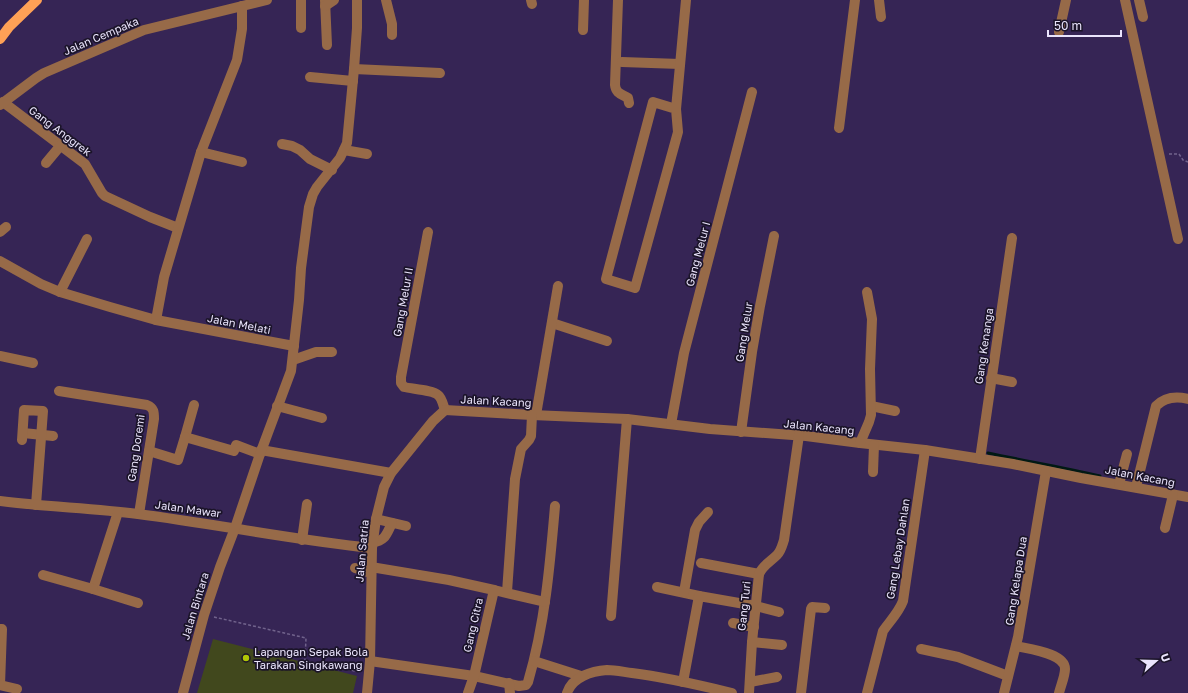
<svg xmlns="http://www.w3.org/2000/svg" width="1188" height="693" viewBox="0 0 1188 693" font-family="'Golos Text',sans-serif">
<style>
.green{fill:#41481d}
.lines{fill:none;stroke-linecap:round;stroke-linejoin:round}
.stream{stroke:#011914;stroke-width:3}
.path{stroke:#71638c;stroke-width:1.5;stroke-dasharray:3 2;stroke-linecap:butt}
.minor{stroke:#976a48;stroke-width:10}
.major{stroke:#fea156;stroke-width:10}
.poi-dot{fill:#afc505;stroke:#1b1429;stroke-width:1.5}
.labels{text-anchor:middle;stroke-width:3.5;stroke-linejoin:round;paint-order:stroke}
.street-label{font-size:11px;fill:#eae4fc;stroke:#1b1429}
.poi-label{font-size:11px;fill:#eae4fc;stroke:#1b1429;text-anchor:start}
</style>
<rect width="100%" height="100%" fill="#362555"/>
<!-- green -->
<path class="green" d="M213 639 357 676 353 693H197Z"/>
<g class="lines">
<!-- stream -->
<path class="stream" d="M988 453C1025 461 1063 467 1100 476"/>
<!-- path -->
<g class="path">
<path d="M1169 154H1179L1183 160 1188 162"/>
<path d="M214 617 306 638 305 661 360 672"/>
</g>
<!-- minor -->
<g class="minor">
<path d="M301 0V28"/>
<path d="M325 0 327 45"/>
<path d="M386 0 392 24V35"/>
<path d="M531 0 532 4"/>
<path d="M618 0 615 85C616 94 622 94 628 98L629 103"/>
<path d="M879 0 881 17"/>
<path d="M1125 0 1178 239"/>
<path d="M1139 0 1143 17"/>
<path d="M325 6 334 0"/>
<path d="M583 30 584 0"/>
<path d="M1059 32 1066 0"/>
<path d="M622 62 680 64"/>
<path d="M354 69 440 73"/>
<path d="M310 77 353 81"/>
<path d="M3 102 85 164 102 193 105 196 150 217 178 228"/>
<path d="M0 105 36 78 44 73 144 30 267 0"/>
<path d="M676 109 653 102 606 279 635 288 678 132 676 109 686 0"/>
<path d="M839 128 855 0"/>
<path d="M282 144 292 146 300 150 310 159 332 170"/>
<path d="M344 150 367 154"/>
<path d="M201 152 242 162"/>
<path d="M46 163 61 145"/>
<path d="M0 232 6 227"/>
<path d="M428 232 401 377V383L404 387C412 389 433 390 438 395 442 398 443 405 445 410"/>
<path d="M0 261 41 284 60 292 110 307 156 320 294 346"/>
<path d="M60 292 87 239"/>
<path d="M156 320 164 277 201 152 237 60 242 29V6"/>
<path d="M552 323 607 341"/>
<path d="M0 356 33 363"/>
<path d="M293 360 316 352H332"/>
<path d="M991 378 1012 382"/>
<path d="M59 391 147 405C154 408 154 412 154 419L139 514"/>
<path d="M194 405 185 437 234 451 236 445 260 454"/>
<path d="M277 406 322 418"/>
<path d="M871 406 895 411"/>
<path d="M445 410 532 415 627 419 710 429 806 436 860 443 925 450 1013 464 1081 478 1188 497"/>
<path d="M536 415 558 286"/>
<path d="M671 424 684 353 752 92"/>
<path d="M741 432 752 352 760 306 774 236"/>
<path d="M23 433 53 436"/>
<path d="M22 440 24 410 43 411 36 505"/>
<path d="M860 443 869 422 871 415 870 369 872 319 867 292"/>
<path d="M261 450 391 473"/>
<path d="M149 451 178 460 185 437"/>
<path d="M980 459 1012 238"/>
<path d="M873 472 874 445"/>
<path d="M1119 484 1127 454"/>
<path d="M1136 487 1156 406C1165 397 1176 396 1188 399"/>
<path d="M0 501C46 507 92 508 138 514 216 524 294 540 372 548"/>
<path d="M118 512 93 589 138 603"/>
<path d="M376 519 406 526"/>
<path d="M1165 528 1173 495"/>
<path d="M302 540 307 504"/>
<path d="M372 543C386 540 386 535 392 523"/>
<path d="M701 563 759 574"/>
<path d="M371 567 449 580 494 590"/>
<path d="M355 568 371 573"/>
<path d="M43 575 93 589"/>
<path d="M657 587 699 596"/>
<path d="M507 592 515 479 521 449 529 440 531 436 532 415"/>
<path d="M684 592 695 530 699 522 708 512"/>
<path d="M611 616 627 419"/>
<path d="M733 623 754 627"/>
<path d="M0 629H2L0 685"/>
<path d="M752 642 782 645"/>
<path d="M1016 646C1028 649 1065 653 1065 669 1065 676 1061 685 1059 693"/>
<path d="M921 649 958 657 1008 676"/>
<path d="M370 661 474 676 519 686 526 685 528 682C545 624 550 565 555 506"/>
<path d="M534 661 581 676"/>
<path d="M683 682 699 596 756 606 779 612"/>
<path d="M750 682 777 677"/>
<path d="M509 683 510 693"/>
<path d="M0 685 17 689"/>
<path d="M183 693 204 615 220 567 235 528 260 454 291 371 299 300 301 268 309 207 313 194 317 187 340 158 347 143 354 69 357 28V0"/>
<path d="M367 693 370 661 372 548 376 519 384 487 391 473 433 421 445 410"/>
<path d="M468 693 474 676 494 590 545 602"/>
<path d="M567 693C572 677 592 671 607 670 615 670 624 672 632 673 666 677 699 685 732 693"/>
<path d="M749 693 752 642 759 574C763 565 770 562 777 555 781 551 782 546 784 540L799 435"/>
<path d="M801 693 811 609 812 607 825 608"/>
<path d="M867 693 883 631C890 621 899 612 903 601L925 450"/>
<path d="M1004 693 1018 637 1046 471"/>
</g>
<!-- major -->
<path class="major" d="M0 39 9 27 37 0"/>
</g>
<!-- markers -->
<circle class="poi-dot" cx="246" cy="658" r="4"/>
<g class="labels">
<!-- street labels -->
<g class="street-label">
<text transform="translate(101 36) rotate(-23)" y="4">Jalan Cempaka</text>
<text transform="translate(60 131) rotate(37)" y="4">Gang Anggrek</text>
<text transform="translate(698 254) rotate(-75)" y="4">Gang Melur I</text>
<text transform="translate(403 302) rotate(-80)" y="4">Gang Melur II</text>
<text transform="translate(239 324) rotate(11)" y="4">Jalan Melati</text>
<text transform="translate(744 332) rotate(-81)" y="4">Gang Melur</text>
<text transform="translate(984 346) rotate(-82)" y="4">Gang Kenanga</text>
<text transform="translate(496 401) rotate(3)" y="4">Jalan Kacang</text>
<text transform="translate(819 427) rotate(6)" y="4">Jalan Kacang</text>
<text transform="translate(136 448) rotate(-82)" y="4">Gang Doremi</text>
<text transform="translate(1140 476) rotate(11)" y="4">Jalan Kacang</text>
<text transform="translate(188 509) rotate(8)" y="4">Jalan Mawar</text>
<text transform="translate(898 549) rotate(-81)" y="4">Gang Lebay Dahlan</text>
<text transform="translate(362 551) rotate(-85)" y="4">Jalan Satria</text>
<text transform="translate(1016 581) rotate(-81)" y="4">Gang Kelapa Dua</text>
<text transform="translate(195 606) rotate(-73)" y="4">Jalan Bintara</text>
<text transform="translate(744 606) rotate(-84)" y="4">Gang Turi</text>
<text transform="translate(473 625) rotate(-77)" y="4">Gang Citra</text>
</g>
<!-- poi labels -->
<g class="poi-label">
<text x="254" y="656">Lapangan Sepak Bola<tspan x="254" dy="13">Tarakan Singkawang</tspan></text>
</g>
</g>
<!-- north arrow -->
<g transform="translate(1156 661) rotate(70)" stroke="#1b1429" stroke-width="3" paint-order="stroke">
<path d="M0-3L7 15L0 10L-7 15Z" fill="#eae4fc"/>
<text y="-6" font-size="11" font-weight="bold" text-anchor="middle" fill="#eae4fc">U</text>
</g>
<!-- scale -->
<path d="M1048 30v6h73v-6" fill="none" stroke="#eae4fc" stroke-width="2"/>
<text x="1054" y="30" font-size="12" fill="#eae4fc" stroke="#1b1429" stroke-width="3" paint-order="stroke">50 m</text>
</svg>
